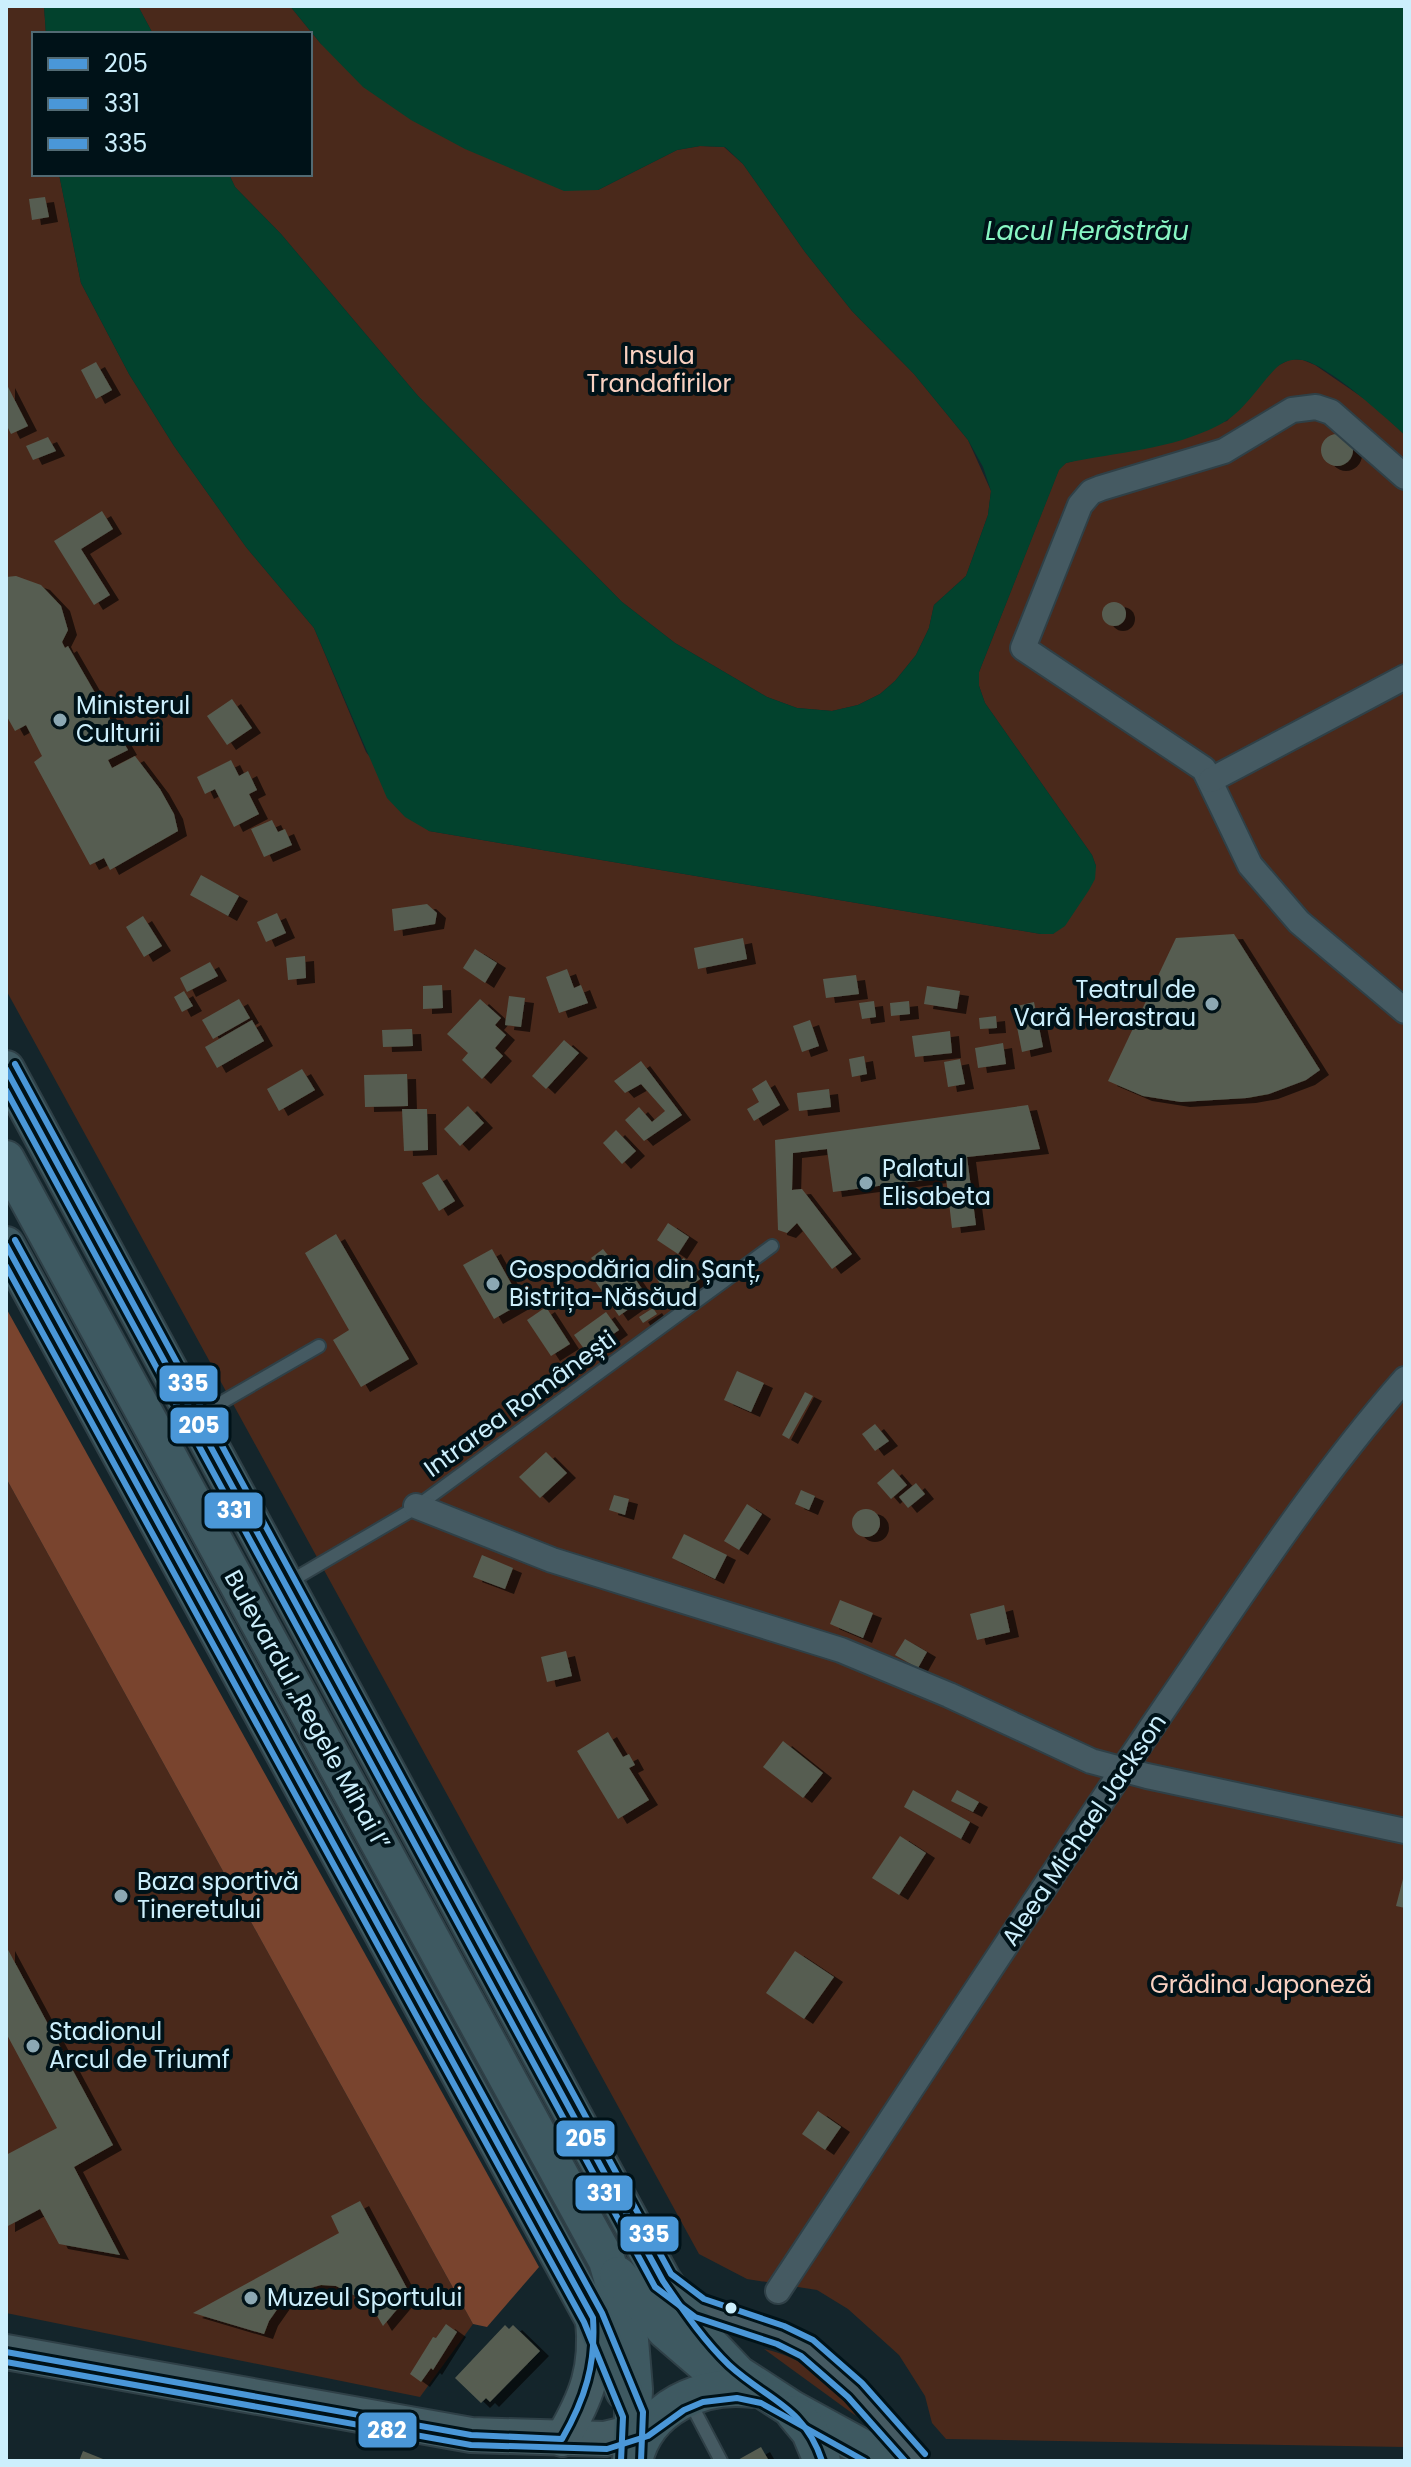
<svg xmlns="http://www.w3.org/2000/svg" width="1411" height="2467" viewBox="0 0 1411 2467" font-family="Poppins,sans-serif">
<style>
.green{fill:#4a291b}
.forest{fill:#79442e}
.water{fill:#02422d}
.building{fill:#575d51;filter:url(#shadow)}
.lines{fill:none;stroke-linecap:round;stroke-linejoin:round}
.lane-casing{stroke:#2f4047;stroke-width:16}
.street-casing{stroke:#2f4047;stroke-width:28}
.secondary-casing{stroke:#2f4047;stroke-width:38}
.primary-casing{stroke:#2f4047;stroke-width:40}
.lane{stroke:#455a62;stroke-width:12}
.street{stroke:#455a62;stroke-width:24}
.secondary{stroke:#445c63;stroke-width:34}
.primary{stroke:#3e5961;stroke-width:36}
.bus-1-casing{stroke:#001218;stroke-width:12}
.bus-2-casing{stroke:#001218;stroke-width:12}
.bus-3-casing{stroke:#001218;stroke-width:12}
.bus-4-casing{stroke:#001218;stroke-width:12}
.bus-1{stroke:#4a97d8;stroke-width:6}
.bus-2{stroke:#4a97d8;stroke-width:6}
.bus-3{stroke:#4a97d8;stroke-width:6}
.bus-4{stroke:#4a97d8;stroke-width:6}
.poi-dot{fill:#8ca8b3;stroke:#001218;stroke-width:3}
.bus-dot{fill:#cceffc;stroke:#001218;stroke-width:3}
.labels{text-anchor:middle;stroke-width:8;stroke-linejoin:round;paint-order:stroke}
.park-label{font-size:24px;fill:#f9d1c1;stroke:#001218}
.poi-label{font-size:24px;fill:#cceffc;stroke:#001218;text-anchor:start}
.street-label{font-size:24px;fill:#cceffc;stroke:#001218}
.water-label{font-size:26px;font-style:italic;fill:#88f7c4;stroke:#001218}
.line-badge{stroke:#001218;stroke-width:3}
.badge-label{font-size:22px;text-anchor:middle;font-weight:bold;fill:#fff}
</style>
<defs>
<filter id="shadow"><feDropShadow dx="9" dy="5" stdDeviation="0" flood-color="#0009"/></filter>
</defs>
<rect width="100%" height="100%" fill="#14252b"/>
<!-- green -->
<g class="green">
<path d="M6 6H44L46 34H34V174H59L81 283 129 374 174 446 246 547 314 628 366 752 429 831 1041 934H1053L1096 866 1092 855 985 703 979 686V672L1059 469 1066 463 1227 421 1277 366 1291 359 1303 360 1315 365 1372 404 1405 435V2447L946 2439 932 2423 925 2396 899 2355 848 2309 817 2290 747 2279 699 2254 6 990Z"/>
<path d="M138 6H290L321 44 598 190 677 150 700 146 724 147 743 164 805 252 852 311 914 374 968 440 991 491 988 515 966 576 934 605 929 628 916 655 895 681 880 694 858 705 832 711 797 708 767 697 675 643 622 602 418 396 281 234 235 187 229 174H310V34H153Z"/>
<path d="M6 1478 473 2324 420 2397 6 2313Z"/>
<path d="M764 2349C804 2358 835 2382 856 2416Z"/>
</g>
<!-- forest -->
<path class="forest" d="M6 1308 539 2267 487 2327 473 2324 6 1478Z"/>
<!-- water -->
<g class="water">
<path d="M44 6H138L153 34H46Z"/>
<path d="M290 6H1405V435C1385 417 1327 364 1302 360 1292 358 1282 362 1275 369 1257 388 1243 413 1219 425 1171 450 1117 452 1066 463L1059 470 979 672V686L985 703 1092 855 1096 866 1095 879 1089 890 1065 926 1053 934H1041L429 831 405 817 387 798 314 628 246 547 174 446 129 374 81 283 59 174H229L235 187 281 234 418 396 622 602 675 643 767 697 797 708 832 711 858 705 880 694 895 681 916 655 929 628 934 605 966 576 988 515 991 491 983 467 968 440 914 374 852 311 805 252 743 164 725 147 700 146 677 150 598 190 564 191 465 149 411 120 363 87 321 44Z"/>
</g>
<!-- building -->
<g class="building">
<path d="M45 197 49 217 32 220 29 199Z"/>
<path d="M96 362 112 390 96 399 81 370Z"/>
<path d="M6 383 28 426 11 434 6 424Z"/>
<circle cx="1337" cy="450" r="16"/>
<path d="M48 437 56 451 33 460 26 446Z"/>
<path d="M102 511 113 529 81 549 110 595 94 605 54 541Z"/>
<path d="M16 576 41 585 61 606 68 630 62 642 65 648 68 646 128 750 108 760 112 768 135 756 160 789 174 814 178 831 110 870 104 858 90 865 34 762 42 756 26 725 15 731 6 715V577Z"/>
<circle cx="1114" cy="614" r="12"/>
<path d="M232 699 252 728 227 745 207 716Z"/>
<path d="M231 760 239 776 248 771 257 790 249 794 259 814 234 827 215 789 205 794 197 777Z"/>
<path d="M272 820 278 832 285 829 292 845 264 857 251 829Z"/>
<path d="M201 875 239 896 228 916 190 895Z"/>
<path d="M427 904 437 913 435 924 394 931 392 909Z"/>
<path d="M277 913 286 933 266 942 257 922Z"/>
<path d="M143 916 162 946 144 957 126 927Z"/>
<path d="M1234 934 1320 1070 1306 1080 1269 1094 1247 1098 1181 1102 1143 1096 1108 1081 1176 938Z"/>
<path d="M743 938 747 959 698 969 694 948Z"/>
<path d="M475 949 497 963 485 983 463 968Z"/>
<path d="M305 956 306 978 288 980 286 958Z"/>
<path d="M210 962 218 976 187 992 180 978Z"/>
<path d="M567 969 574 988 581 985 588 1003 559 1013 546 977Z"/>
<path d="M856 975 859 994 826 998 823 979Z"/>
<path d="M442 985 443 1008 423 1009V986Z"/>
<path d="M927 986 960 991 957 1009 924 1004Z"/>
<path d="M184 991 193 1006 182 1012 174 997Z"/>
<path d="M509 996 525 998 521 1027 505 1025Z"/>
<path d="M239 999 250 1018 213 1039 202 1020Z"/>
<path d="M480 999 501 1018 495 1025 506 1035 495 1048 503 1056 482 1079 462 1060 468 1053 447 1034Z"/>
<path d="M874 1001 876 1017 862 1019 859 1003Z"/>
<path d="M909 1001 910 1014 891 1016 890 1003Z"/>
<path d="M1034 1002 1043 1047 1022 1052 1013 1007Z"/>
<path d="M996 1016 997 1028 980 1029 979 1018Z"/>
<path d="M252 1020 264 1041 217 1068 205 1047Z"/>
<path d="M810 1020 819 1046 802 1052 793 1026Z"/>
<path d="M412 1029 413 1046 383 1047 382 1030Z"/>
<path d="M950 1031 952 1053 915 1057 912 1036Z"/>
<path d="M564 1040 579 1053 546 1089 532 1076Z"/>
<path d="M1003 1043 1006 1064 978 1068 975 1048Z"/>
<path d="M864 1056 867 1074 852 1077 849 1059Z"/>
<path d="M960 1059 965 1084 948 1087 944 1062Z"/>
<path d="M641 1061 682 1115 644 1141 625 1120 639 1107 652 1122 665 1111 641 1084 625 1093 614 1081Z"/>
<path d="M302 1069 315 1090 279 1111 267 1089Z"/>
<path d="M407 1074 408 1106 365 1107 364 1075Z"/>
<path d="M766 1080 780 1105 754 1121 747 1109 759 1102 752 1089Z"/>
<path d="M829 1089 831 1107 799 1111 797 1093Z"/>
<path d="M1028 1105 1040 1149 967 1157 976 1225 952 1228 946 1177 833 1192 827 1149 793 1153 792 1190 802 1189 852 1254 832 1269 797 1223 787 1233 778 1230 775 1140Z"/>
<path d="M468 1106 484 1123 460 1146 444 1129Z"/>
<path d="M402 1109H427L428 1150 404 1151Z"/>
<path d="M616 1130 636 1151 622 1164 603 1143Z"/>
<path d="M438 1174 455 1201 439 1211 422 1183Z"/>
<path d="M668 1223 689 1237 678 1254 657 1240Z"/>
<path d="M336 1234 409 1359 361 1387 333 1340 349 1330 305 1253Z"/>
<path d="M492 1249 522 1303 494 1319 463 1265Z"/>
<path d="M603 1249 611 1259 600 1268 591 1258Z"/>
<path d="M684 1258 700 1279 672 1300 656 1278Z"/>
<path d="M623 1261 647 1296 619 1316 595 1281Z"/>
<path d="M546 1307 570 1344 551 1356 527 1320Z"/>
<path d="M653 1308 657 1314 643 1323 639 1317Z"/>
<path d="M606 1312 619 1330 587 1353 574 1335Z"/>
<path d="M737 1371 764 1383 751 1412 724 1400Z"/>
<path d="M805 1392 813 1396 789 1439 782 1435Z"/>
<path d="M875 1424 889 1441 875 1451 862 1434Z"/>
<path d="M546 1452 567 1473 540 1498 519 1477Z"/>
<path d="M893 1469 907 1485 891 1499 877 1483Z"/>
<path d="M916 1483 925 1494 908 1508 899 1497Z"/>
<path d="M801 1490 815 1496 809 1510 795 1504Z"/>
<path d="M614 1495 629 1499 625 1515 609 1510Z"/>
<path d="M747 1504 762 1514 739 1550 724 1541Z"/>
<circle cx="866" cy="1523" r="14"/>
<path d="M684 1534 727 1555 715 1579 672 1558Z"/>
<path d="M482 1555 513 1568 505 1589 473 1577Z"/>
<path d="M840 1600 873 1613 863 1638 830 1624Z"/>
<path d="M1004 1605 1010 1632 977 1640 970 1614Z"/>
<path d="M905 1639 927 1652 918 1668 895 1655Z"/>
<path d="M566 1651 572 1676 547 1682 541 1657Z"/>
<path d="M608 1732 623 1757 629 1754 635 1765 629 1768 649 1800 618 1819 577 1751Z"/>
<path d="M783 1741 823 1773 803 1798 763 1767Z"/>
<path d="M913 1790 970 1822 961 1839 904 1807Z"/>
<path d="M957 1790 979 1802 973 1812 951 1801Z"/>
<path d="M900 1836 926 1853 899 1895 872 1878Z"/>
<path d="M1404 1875H1405V1908L1396 1906Z"/>
<path d="M6 1946 113 2145 74 2167 120 2255 59 2244 40 2209 6 2227V2155L57 2128 6 2033Z"/>
<path d="M795 1951 834 1977 804 2019 766 1993Z"/>
<path d="M818 2111 841 2127 825 2150 802 2134Z"/>
<path d="M360 2201 410 2294 383 2326 373 2309 363 2300 336 2286 321 2285 307 2289 283 2301 269 2321 264 2334 193 2313 339 2233 331 2216Z"/>
<path d="M446 2324 457 2332 433 2370 431 2368 421 2382 410 2374 433 2337 436 2338Z"/>
<path d="M505 2325 509 2329 513 2325 540 2351 490 2402 486 2398 481 2403 455 2378Z"/>
<path d="M761 2447 769 2461H736Z"/>
<path d="M83 2451 108 2461H79Z"/>
</g>
<g class="lines">
<defs>
<g id="lane">
<path d="M198 1416 319 1346"/>
<path d="M289 1582 412 1510 772 1246"/>
<path d="M694 2305C724 2323 761 2325 793 2340 838 2360 884 2425 918 2461"/>
<path d="M689 2400 721 2461"/>
</g>
<g id="street">
<path d="M1405 477 1331 412 1316 407 1292 410 1224 451 1101 488 1091 492 1080 505 1023 648 1204 769 1250 865 1299 922 1405 1011"/>
<path d="M1211 780 1405 677"/>
<path d="M416 1506 552 1560 841 1650 949 1695 1091 1761 1147 1776 1405 1831"/>
<path d="M778 2291C907 2096 1034 1900 1166 1706 1242 1595 1316 1480 1405 1379"/>
</g>
<g id="secondary">
<path d="M6 2352 471 2435 605 2439 633 2432 657 2418"/>
<path d="M562 2439C587 2397 598 2368 593 2319"/>
</g>
<g id="primary">
<path d="M6 1069 663 2281 699 2333 738 2374 792 2409 887 2461"/>
<path d="M6 1159 607 2261 630 2340 634 2389 631 2461"/>
<path d="M6 1245 593 2318 624 2391"/>
<path d="M618 2275 665 2330 708 2367"/>
<path d="M795 2414 810 2432 822 2461"/>
<path d="M634 2461C646 2407 702 2383 752 2389"/>
</g>
</defs>
<!-- lane casing -->
<use href="#lane" class="lane-casing"/>
<!-- street casing -->
<use href="#street" class="street-casing"/>
<!-- secondary casing -->
<use href="#secondary" class="secondary-casing"/>
<!-- primary casing -->
<use href="#primary" class="primary-casing"/>
<!-- lane -->
<use href="#lane" class="lane"/>
<!-- street -->
<use href="#street" class="street"/>
<!-- secondary -->
<use href="#secondary" class="secondary"/>
<!-- primary -->
<use href="#primary" class="primary"/>
<defs>
<g id="bus-1">
<path d="M6 1069 663 2281C683 2310 703 2340 729 2365 767 2400 804 2406 822 2461"/>
<path d="M6 1245 593 2318C596 2364 585 2399 562 2439L471 2435 6 2352"/>
</g>
<g id="bus-2">
<path d="M6 1090 655 2287 695 2317 777 2344 801 2356 848 2397 905 2461"/>
<path d="M6 1266 584 2322 623 2417 621 2461"/>
</g>
<g id="bus-3">
<path d="M15 1064 671 2274 704 2299 784 2326 813 2340 862 2383 925 2454"/>
<path d="M15 1240 602 2313 643 2412 641 2461"/>
</g>
<path id="bus-4" d="M6 2362 471 2445 607 2449 648 2436 684 2410 703 2402 737 2398 761 2403 865 2461"/>
</defs>
<!-- bus-1 casing -->
<use href="#bus-1" class="bus-1-casing"/>
<!-- bus-2 casing -->
<use href="#bus-2" class="bus-2-casing"/>
<!-- bus-3 casing -->
<use href="#bus-3" class="bus-3-casing"/>
<!-- bus-4 casing -->
<use href="#bus-4" class="bus-4-casing"/>
<!-- bus-1 -->
<use href="#bus-1" class="bus-1"/>
<!-- bus-2 -->
<use href="#bus-2" class="bus-2"/>
<!-- bus-3 -->
<use href="#bus-3" class="bus-3"/>
<!-- bus-4 -->
<use href="#bus-4" class="bus-4"/>
</g>
<!-- markers -->
<g class="poi-dot">
<circle cx="60" cy="720" r="8"/>
<circle cx="1212" cy="1004" r="8"/>
<circle cx="866" cy="1183" r="8"/>
<circle cx="493" cy="1284" r="8"/>
<circle cx="121" cy="1896" r="8"/>
<circle cx="33" cy="2046" r="8"/>
<circle cx="251" cy="2298" r="8"/>
</g>
<circle class="bus-dot" cx="731" cy="2308" r="7"/>
<g class="labels">
<!-- park labels -->
<g class="park-label">
<text x="659" y="364">Insula<tspan x="659" dy="28">Trandafirilor</tspan></text>
<text x="1261" y="1993">Grădina Japoneză</text>
</g>
<!-- poi labels -->
<g class="poi-label">
<text x="76" y="714">Ministerul<tspan x="76" dy="28">Culturii</tspan></text>
<text x="1196" y="998" text-anchor="end">Teatrul de<tspan x="1196" dy="28">Vară Herastrau</tspan></text>
<text x="882" y="1177">Palatul<tspan x="882" dy="28">Elisabeta</tspan></text>
<text x="509" y="1278">Gospodăria din Șanț,<tspan x="509" dy="28">Bistrița-Năsăud</tspan></text>
<text x="137" y="1890">Baza sportivă<tspan x="137" dy="28">Tineretului</tspan></text>
<text x="49" y="2040">Stadionul<tspan x="49" dy="28">Arcul de Triumf</tspan></text>
<text x="267" y="2306">Muzeul Sportului</text>
</g>
<!-- street labels -->
<g class="street-label">
<text transform="translate(520 1404) rotate(-36)" y="8">Intrarea Românești</text>
<text transform="translate(307 1710) rotate(61)" y="8">Bulevardul „Regele Mihai I”</text>
<text transform="translate(1084 1830) rotate(-56)" y="8">Aleea Michael Jackson</text>
</g>
<!-- water labels -->
<g class="water-label">
<text x="1087" y="240">Lacul Herăstrău</text>
</g>
</g>
<g class="line-badge">
<rect x="158" y="1364" width="61" height="39" rx="8" fill="#4a97d8"/>
<rect x="169" y="1406" width="61" height="39" rx="8" fill="#4a97d8"/>
<rect x="203" y="1491" width="61" height="39" rx="8" fill="#4a97d8"/>
<rect x="555" y="2119" width="61" height="39" rx="8" fill="#4a97d8"/>
<rect x="574" y="2174" width="60" height="38" rx="8" fill="#4a97d8"/>
<rect x="619" y="2215" width="61" height="38" rx="8" fill="#4a97d8"/>
<rect x="357" y="2411" width="61" height="38" rx="8" fill="#4a97d8"/>
</g>
<g class="badge-label">
<text x="188" y="1391">335</text>
<text x="199" y="1433">205</text>
<text x="234" y="1518">331</text>
<text x="586" y="2146">205</text>
<text x="604" y="2201">331</text>
<text x="649" y="2242">335</text>
<text x="387" y="2438">282</text>
</g>
<!-- border -->
<rect width="1411" height="2467" fill="none" stroke="#cceffc" stroke-width="16"/>
<!-- legend -->
<rect x="32" y="32" width="280" height="144" fill="#001218" stroke="#526a73" stroke-width="2"/>
<rect x="48" y="58" width="40" height="12" fill="#4a97d8" stroke="#526a73" stroke-width="2"/>
<text x="104" y="72" font-size="24" fill="#cceffc">205</text>
<rect x="48" y="98" width="40" height="12" fill="#4a97d8" stroke="#526a73" stroke-width="2"/>
<text x="104" y="112" font-size="24" fill="#cceffc">331</text>
<rect x="48" y="138" width="40" height="12" fill="#4a97d8" stroke="#526a73" stroke-width="2"/>
<text x="104" y="152" font-size="24" fill="#cceffc">335</text>
</svg>
